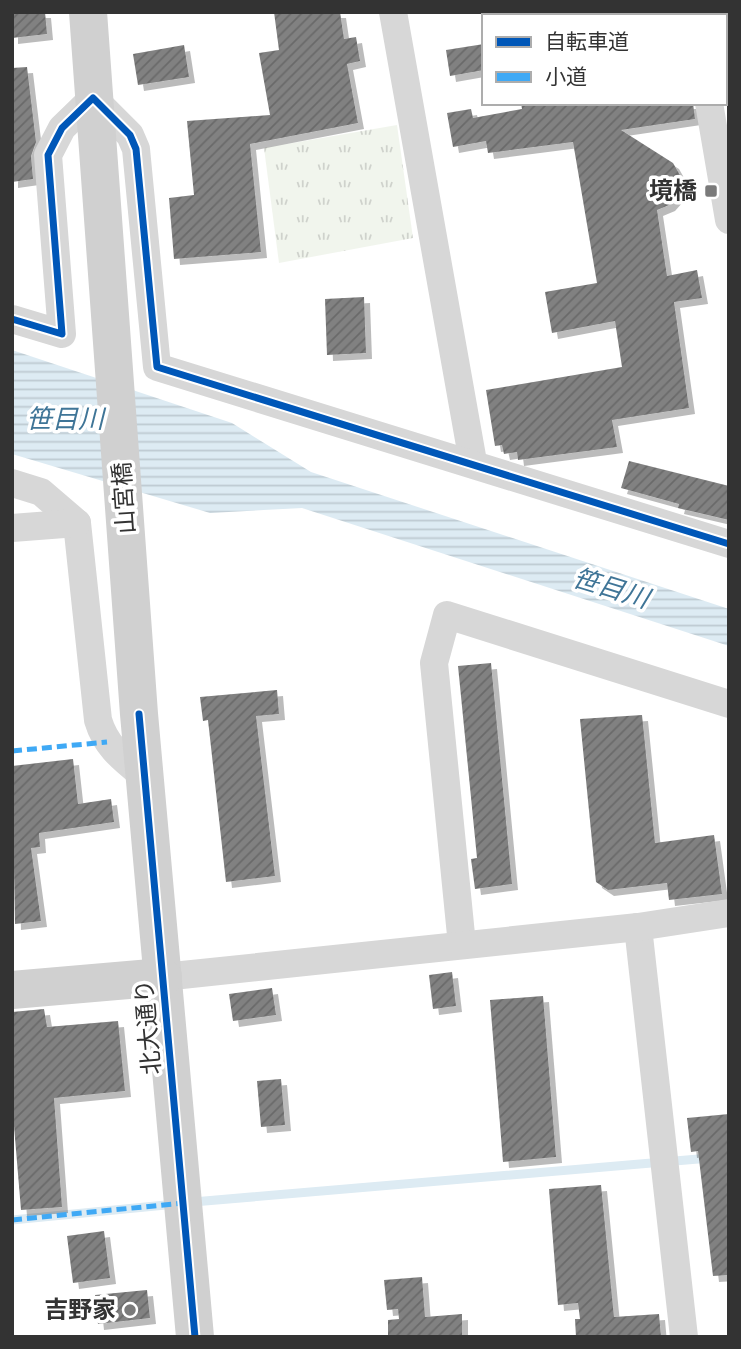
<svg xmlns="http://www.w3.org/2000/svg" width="741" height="1349" viewBox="0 0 741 1349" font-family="'DejaVu Sans','Noto Sans JP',sans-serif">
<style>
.grass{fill:url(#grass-tufts)}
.water{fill:url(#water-rules)}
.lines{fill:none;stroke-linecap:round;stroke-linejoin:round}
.stream{stroke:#ddebf3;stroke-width:9}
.building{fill:url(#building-hatch);filter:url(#shadow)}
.lane{stroke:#d7d7d7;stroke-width:14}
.street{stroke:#d7d7d7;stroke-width:28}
.secondary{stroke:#d0d0d0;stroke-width:38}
.quiet{stroke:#3fa9f5;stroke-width:5;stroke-dasharray:10 5;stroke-linecap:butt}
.cycleway-casing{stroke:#fff;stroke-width:11}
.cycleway{stroke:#0057b8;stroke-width:7}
.poi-dot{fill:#7a7a7a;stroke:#fff;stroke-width:2.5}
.labels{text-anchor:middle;stroke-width:7;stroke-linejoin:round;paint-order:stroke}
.poi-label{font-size:24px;font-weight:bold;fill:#333;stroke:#fff;text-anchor:end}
.street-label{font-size:24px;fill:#333;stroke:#fff}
.water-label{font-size:26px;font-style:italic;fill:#3f7597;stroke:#fff}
</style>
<defs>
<pattern id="grass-tufts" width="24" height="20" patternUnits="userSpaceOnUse" patternTransform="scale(1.75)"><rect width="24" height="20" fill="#f1f5ed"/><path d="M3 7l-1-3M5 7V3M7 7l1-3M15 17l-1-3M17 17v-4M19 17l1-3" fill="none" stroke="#cfd2cc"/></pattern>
<pattern id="water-rules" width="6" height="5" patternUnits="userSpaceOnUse" patternTransform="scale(1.75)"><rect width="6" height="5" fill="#ddebf3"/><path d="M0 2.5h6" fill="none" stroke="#becad1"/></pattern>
<pattern id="building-hatch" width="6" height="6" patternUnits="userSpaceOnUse" patternTransform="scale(1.75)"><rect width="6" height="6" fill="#818181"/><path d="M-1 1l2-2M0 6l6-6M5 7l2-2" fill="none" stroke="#6a6a6a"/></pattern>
<filter id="shadow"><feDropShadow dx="6" dy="6" stdDeviation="0" flood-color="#0004"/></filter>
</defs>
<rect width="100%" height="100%" fill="#fff"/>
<!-- grass -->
<path class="grass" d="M397 125 413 238 279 263 264 148Z"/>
<!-- water -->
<path class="water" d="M12 350 232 423 311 472 729 609V646L302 508 210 513 12 454Z"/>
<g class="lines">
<!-- stream -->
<g class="stream">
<path d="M193 1202 710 1158"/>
<path d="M12 1220 176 1204"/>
</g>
</g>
<!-- building -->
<g class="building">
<path d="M12 12H45L47 34 12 38Z"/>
<path d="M274 12H340L344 39 356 37 360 61 347 64 358 123 250 144 261 252 174 259 169 198 194 195 187 121 270 115 259 53 279 50Z"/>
<path d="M484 44V70L450 76 446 50Z"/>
<path d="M184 45 189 77 138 85 133 54Z"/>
<path d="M27 67 36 142 31 156 33 179 12 182V68Z"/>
<path d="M521 103H693L695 119 621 130 673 163 681 177 678 195 669 205 657 210 667 276 697 270 702 298 674 302 689 408 612 420 617 447 518 460 517 452 504 454 502 445 495 446 486 390 622 367 615 321 552 333 545 292 597 283 573 142 488 153 486 141 453 147 447 113 471 109 473 118 522 109Z"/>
<path d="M364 297 366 353 327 355 325 299Z"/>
<path d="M629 461 729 486V520L678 508 679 504 621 488Z"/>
<path d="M491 663 512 884 475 889 471 859 477 858 458 666Z"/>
<path d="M277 690 279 714 256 716 275 876 226 882 208 720 203 721 200 697Z"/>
<path d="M642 715 655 843 714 835 722 894 669 900 667 883 608 890 596 882 580 719Z"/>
<path d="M73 759 78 804 111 799 114 822 39 833 40 847 31 848 41 921 15 924 12 766Z"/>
<path d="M452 972 456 1006 433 1009 429 975Z"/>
<path d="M272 988 276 1015 233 1021 229 994Z"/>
<path d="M543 996 556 1157 503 1162 490 1000Z"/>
<path d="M44 1009 47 1027 118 1021 125 1091 54 1098 62 1207 21 1210 12 1102V1012Z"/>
<path d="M281 1079 285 1125 261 1127 257 1081Z"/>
<path d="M729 1114V1275L713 1276 698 1151 691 1152 687 1118Z"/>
<path d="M601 1185 614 1317 659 1314 661 1337H576L575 1319H580L578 1303 558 1305 549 1189Z"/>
<path d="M104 1231 110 1278 73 1283 67 1236Z"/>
<path d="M422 1277 425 1317 462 1314V1337H388V1320L399 1319 398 1309 387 1310 384 1280Z"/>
<path d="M147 1290 150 1318 98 1324 95 1295Z"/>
</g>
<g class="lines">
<!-- lane -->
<path class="lane" d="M725 55H729"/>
<!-- street -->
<g class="street">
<path d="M393 12 473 462"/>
<path d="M686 12 687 16"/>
<path d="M709 103 729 220"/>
<path d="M12 319 62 334 48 155 62 128 93 98 130 135 136 149 157 367 729 544"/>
<path d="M12 483 41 492 77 523 98 720C106 747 123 759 145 777"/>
<path d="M12 528 77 523"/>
<path d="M638 927 684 1337"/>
<path d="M462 945 434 663 447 615 729 704"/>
<path d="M163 977 638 927 729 913"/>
</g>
<!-- secondary -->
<g class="secondary">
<path d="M88 12 139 714 195 1337"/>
<path d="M12 990 163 977"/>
</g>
<!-- quiet -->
<g class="quiet">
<path d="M12 751 107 742"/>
<path d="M12 1220 183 1203"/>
</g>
<defs>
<g id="cycleway">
<path d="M12 319 62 334 48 155 62 128 93 98 130 135 136 149 157 367 729 544"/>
<path d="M139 714 195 1337"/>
</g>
</defs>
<!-- cycleway casing -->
<use href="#cycleway" class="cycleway-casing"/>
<!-- cycleway -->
<use href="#cycleway" class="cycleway"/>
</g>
<!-- markers -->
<g class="poi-dot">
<rect x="704" y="184" width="14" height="14" rx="3.5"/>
<circle cx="130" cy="1310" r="7"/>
</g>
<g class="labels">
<!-- poi labels -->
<g class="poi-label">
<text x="697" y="199">境橋</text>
<text x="116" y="1318">吉野家</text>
</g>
<!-- street labels -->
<g class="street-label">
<text transform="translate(124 498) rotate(-94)" y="8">山宮橋</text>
<text transform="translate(148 1027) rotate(-95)" y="8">北大通り</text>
</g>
<!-- water labels -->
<g class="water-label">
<text x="65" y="428">笹目川</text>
<text transform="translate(611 588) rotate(17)" y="9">笹目川</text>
</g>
</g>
<!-- border -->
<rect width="741" height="1349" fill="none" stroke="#333333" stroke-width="28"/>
<!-- legend -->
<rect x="482" y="14" width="245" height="91" fill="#ffffff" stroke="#adadad" stroke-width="2"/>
<rect x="496" y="37" width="35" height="10" fill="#0057b8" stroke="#adadad" stroke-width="2"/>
<text x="545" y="49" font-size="21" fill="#333333">自転車道</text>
<rect x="496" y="72" width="35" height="10" fill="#3fa9f5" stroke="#adadad" stroke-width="2"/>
<text x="545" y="84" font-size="21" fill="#333333">小道</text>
</svg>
